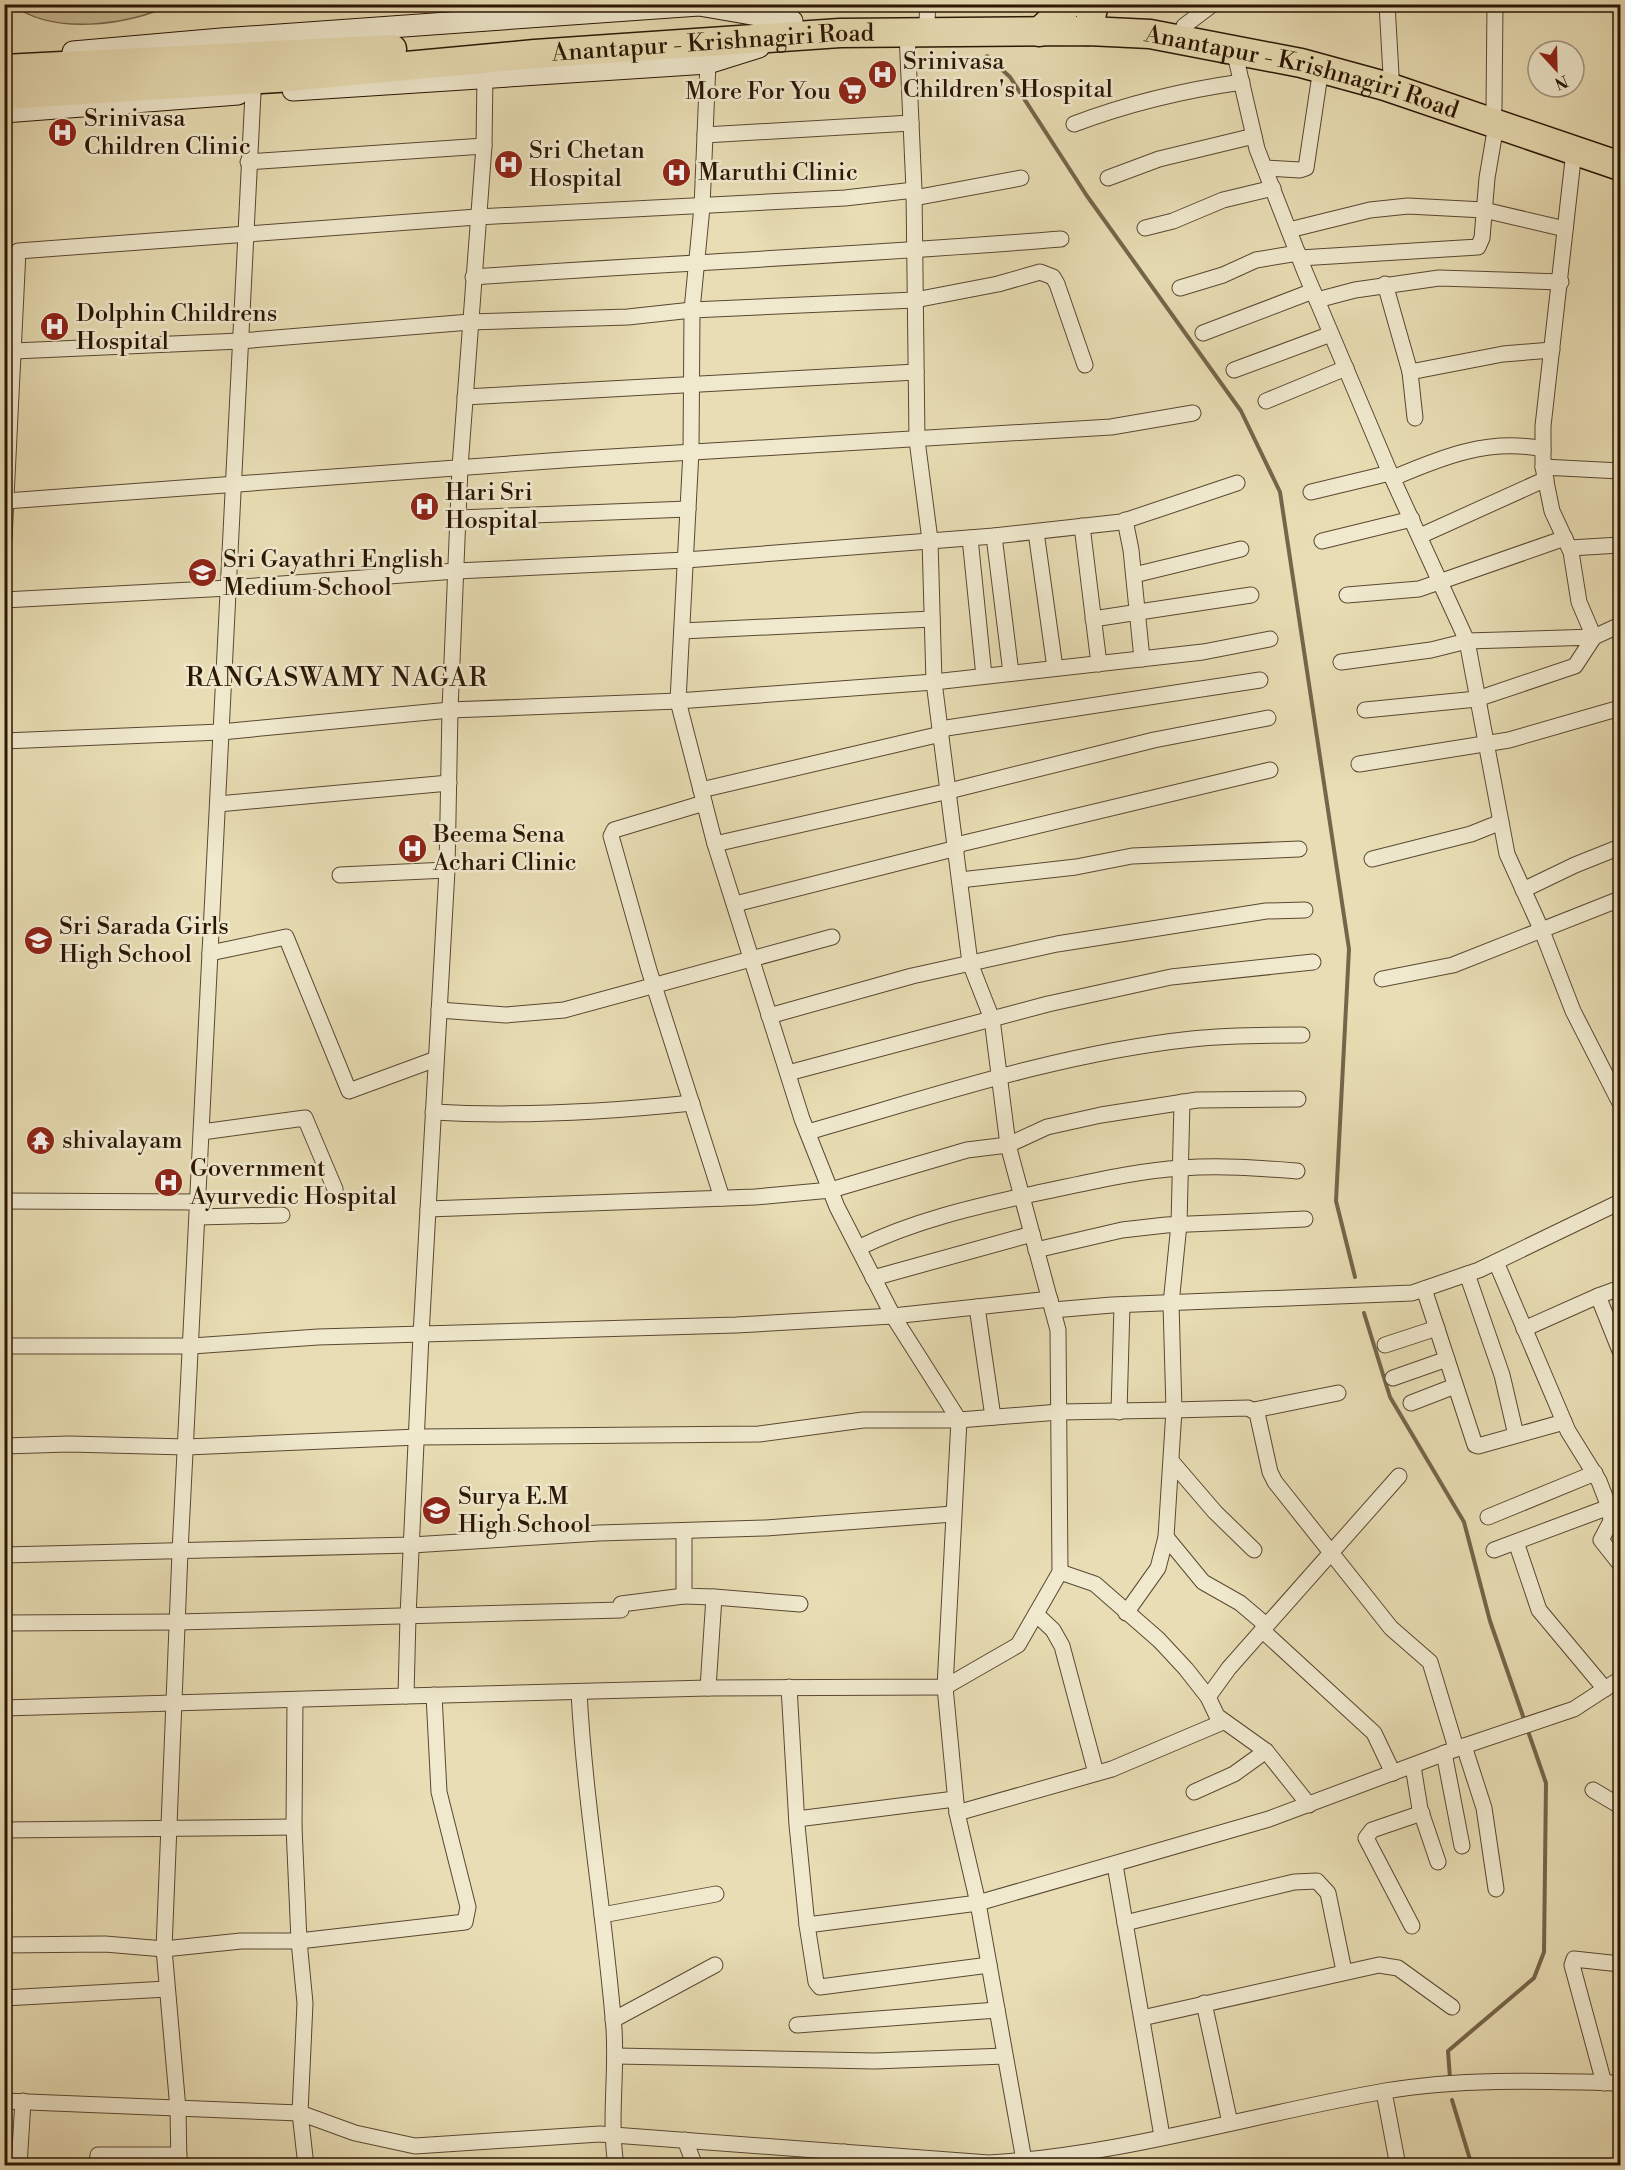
<svg xmlns="http://www.w3.org/2000/svg" width="1625" height="2170" viewBox="0 0 1625 2170" font-family="'Libre Bodoni',serif">
<style>
.green{fill:#c8bb96;stroke:#79684e;stroke-width:1.5}
.lines{fill:none;stroke-linecap:round;stroke-linejoin:round}
.stream{stroke:#75654a;stroke-width:4}
.street-casing{stroke:#5a4831;stroke-width:17}
.secondary-casing{stroke:#2a1605;stroke-width:23}
.highway-casing{stroke:#2a1605;stroke-width:31}
.street{stroke:#f0e9ce;stroke-width:15}
.secondary{stroke:#f0e9ce;stroke-width:21}
.highway{stroke:#e8ddb4;stroke-width:28}
.labels{text-anchor:middle;stroke-width:5;stroke-linejoin:round;paint-order:stroke}
.street-label{font-size:24px;fill:#2a1605;stroke:#f0e9ce}
.poi-label{font-size:24px;fill:#2a1605;stroke:#f0e9ce;text-anchor:start}
.neighbourhood-label{font-size:26px;letter-spacing:1.5px;fill:#2a1605;stroke:#f0e9ce}
</style>
<rect width="100%" height="100%" fill="#e8ddb4"/>
<filter id="stains"><feTurbulence type="fractalNoise" baseFrequency=".00333" numOctaves="4"/><feColorMatrix values="0 0 0 0 .2 0 0 0 0 .09 0 0 0 0 .02 0 0 0 .5 -.17"/></filter>
<radialGradient id="worn" r=".72"><stop offset=".6" stop-color="#630" stop-opacity="0"/><stop offset="1" stop-color="#630" stop-opacity=".3"/></radialGradient>
<!-- green -->
<path class="green" d="M13 5H170C128 26 52 35 13 5Z"/>
<g class="lines">
<!-- stream -->
<g class="stream">
<path d="M987 56 1010 77 1087 196 1241 411 1280 492 1349 949 1336 1201 1355 1277"/>
<path d="M1364 1313 1390 1397 1464 1522 1490 1621 1524 1719"/>
<path d="M1450 2078 1448 2051 1534 1978 1544 1952 1546 1783 1529 1734"/>
<path d="M1452 2100 1472 2166"/>
</g>
<defs>
<g id="street">
<path d="M1387 4 1391 75"/>
<path d="M927 20 928 4"/>
<path d="M1184 26 1213 4"/>
<path d="M1234 50 1257 149 1305 272 1390 473 1467 641 1507 854 1542 931 1573 1011 1620 1103"/>
<path d="M708 63 702 207 692 310 691 451 678 701 715 844 802 1119 837 1207 893 1316 959 1420 945 1687 957 1813 978 1903 1025 2166"/>
<path d="M1489 123 1494 108 1495 4"/>
<path d="M1074 124C1127 104 1185 90 1242 82"/>
<path d="M705 135 911 123"/>
<path d="M248 162 484 146"/>
<path d="M1265 168 1300 170 1306 168 1321 68"/>
<path d="M1108 178 1159 159 1254 136"/>
<path d="M914 198 1021 178"/>
<path d="M1145 228 1173 221 1223 200 1273 188"/>
<path d="M1289 230 1370 210 1408 206 1484 210 1565 229"/>
<path d="M1300 258 1478 247 1482 238 1487 178 1496 125"/>
<path d="M473 277C669 263 866 255 1061 239"/>
<path d="M1385 284 1410 372 1415 418"/>
<path d="M1180 288 1223 275 1256 260 1298 253"/>
<path d="M1317 300 1355 290 1439 278 1561 282"/>
<path d="M1203 333 1313 291"/>
<path d="M14 351 240 341 470 322 628 317 692 310 915 300 998 284 1040 272 1053 277 1057 284 1085 365"/>
<path d="M1234 370 1331 334"/>
<path d="M1410 372 1503 354 1552 350"/>
<path d="M465 397 916 372"/>
<path d="M1266 401 1346 368"/>
<path d="M1543 467V426L1574 151"/>
<path d="M1620 471 1543 467 1552 511 1571 552 1579 602 1594 637 1620 625"/>
<path d="M1393 478C1442 457 1489 438 1543 449"/>
<path d="M1311 492 1390 473"/>
<path d="M6 501 577 459 1111 427 1193 413"/>
<path d="M458 518 688 509"/>
<path d="M1125 520 1131 550 1142 659"/>
<path d="M1082 526 1099 664"/>
<path d="M1036 532 1055 668"/>
<path d="M994 536 1011 673"/>
<path d="M1420 536 1546 479"/>
<path d="M970 538 984 676"/>
<path d="M4 539 18 251 477 217 845 198 914 190"/>
<path d="M1322 541 1412 519"/>
<path d="M1570 548 1620 545"/>
<path d="M1134 575 1241 549"/>
<path d="M1347 595 1419 589 1565 538"/>
<path d="M4 600 228 588 456 571 686 560 994 536 1121 522 1237 483"/>
<path d="M1093 619 1251 595"/>
<path d="M682 631 932 619"/>
<path d="M1341 662 1431 650 1467 641 1594 637 1575 666 1477 699 1365 710"/>
<path d="M940 729 1260 680"/>
<path d="M4 741 221 732 450 710 678 701 934 682 1203 652 1270 639"/>
<path d="M1359 764 1509 740 1620 708"/>
<path d="M701 790 941 734"/>
<path d="M704 803 614 830 611 836 649 970 722 1198"/>
<path d="M218 804 449 783"/>
<path d="M715 844 949 791 1154 740 1268 718"/>
<path d="M956 845 1270 770"/>
<path d="M1372 859 1471 834 1501 822"/>
<path d="M340 875 447 870"/>
<path d="M960 880 1076 867 1132 856 1299 849"/>
<path d="M1523 890 1575 865 1620 847"/>
<path d="M735 904 957 848"/>
<path d="M210 953 286 937 349 1091 436 1059"/>
<path d="M1382 979 1453 965 1620 899"/>
<path d="M439 1010 506 1015 564 1010 832 937"/>
<path d="M769 1016 912 976 1057 944 1266 911 1305 910"/>
<path d="M788 1073 1048 1004 1171 977 1313 962"/>
<path d="M1182 1102 1179 1224 1171 1304 1174 1410 1248 1408 1257 1413 1270 1472 1275 1482 1391 1628 1430 1662 1456 1748"/>
<path d="M433 1112C519 1117 605 1112 692 1103"/>
<path d="M202 1132 305 1118 335 1189"/>
<path d="M808 1132C934 1096 1061 1053 1192 1039 1229 1035 1265 1035 1302 1035"/>
<path d="M4 1201 199 1202"/>
<path d="M428 1209 755 1197 831 1190 967 1150 1008 1145 1047 1127 1101 1115 1197 1100 1298 1099"/>
<path d="M198 1217 282 1215"/>
<path d="M858 1248C913 1221 973 1207 1033 1194 1082 1184 1132 1171 1182 1168 1220 1165 1258 1168 1297 1171"/>
<path d="M1036 1250 1122 1230 1166 1225 1305 1219"/>
<path d="M1496 1262 1568 1431 1599 1481 1609 1507 1611 1521 1601 1540 1620 1564"/>
<path d="M1467 1274 1502 1375 1516 1435"/>
<path d="M873 1278 1032 1234"/>
<path d="M1620 1288 1598 1296 1620 1351"/>
<path d="M1424 1289 1475 1445 1478 1446 1564 1422"/>
<path d="M977 1307 993 1417"/>
<path d="M1053 1310 1112 1305 1412 1293 1479 1270 1620 1202"/>
<path d="M1524 1329 1598 1296"/>
<path d="M1385 1345 1437 1328"/>
<path d="M4 1346H192L318 1337 736 1325 893 1316 1050 1299"/>
<path d="M1393 1378 1447 1359"/>
<path d="M1411 1403 1455 1386"/>
<path d="M1254 1410 1338 1393"/>
<path d="M1119 1412 1122 1305"/>
<path d="M4 1446 69 1444 187 1447 418 1437 759 1434 863 1420H959L1059 1412 1174 1410 1166 1537"/>
<path d="M1172 1462 1215 1512 1254 1550"/>
<path d="M1488 1517 1595 1473"/>
<path d="M684 1531V1596L714 1597 708 1688"/>
<path d="M1516 1542 1539 1610 1605 1689"/>
<path d="M1494 1550 1609 1507"/>
<path d="M4 1555 412 1545 599 1533 766 1528 953 1514"/>
<path d="M1060 1572 1095 1584 1159 1640 1186 1669 1208 1697 1217 1716 1266 1751 1309 1805"/>
<path d="M714 1597 800 1604"/>
<path d="M621 1604 684 1596"/>
<path d="M1126 1613 1158 1568 1166 1537 1203 1582 1240 1603 1266 1625"/>
<path d="M1036 1614 1053 1630 1062 1646 1096 1773"/>
<path d="M4 1623 178 1622 621 1610"/>
<path d="M1262 1630 1374 1733 1393 1773"/>
<path d="M789 1687 797 1825 807 1925 978 1903 1269 1819 1464 1746 1574 1709 1620 1679"/>
<path d="M579 1692C585 1805 605 1916 614 2029 617 2075 609 2120 616 2166"/>
<path d="M406 1696 708 1688 945 1687 1018 1645 1060 1572 1058 1330 1008 1145 992 1019 970 963 934 682 930 540 917 440 914 190 907 33"/>
<path d="M1208 1697 1229 1668 1399 1476"/>
<path d="M295 1700 294 1827 299 1941 465 1922 468 1907 439 1792 434 1695"/>
<path d="M4 1708 406 1696 408 1616 421 1335 447 870 450 710 460 467 484 146 485 76"/>
<path d="M1464 1746 1484 1808 1496 1889"/>
<path d="M1444 1753 1462 1846"/>
<path d="M1413 1766 1420 1809 1438 1862"/>
<path d="M1593 1790 1620 1806"/>
<path d="M1194 1792 1234 1774 1266 1751"/>
<path d="M957 1813 1112 1769 1223 1722"/>
<path d="M797 1819 955 1799"/>
<path d="M4 1830 294 1827"/>
<path d="M1115 1865 1162 2136"/>
<path d="M602 1915 716 1894"/>
<path d="M1125 1923 1294 1882 1317 1881 1328 1893 1344 1971"/>
<path d="M807 1925 816 1982 820 1987 989 1965"/>
<path d="M1412 1926 1366 1838 1372 1830 1422 1813"/>
<path d="M4 1945 105 1944 164 1949 241 1941H299L305 2003 300 2113 306 2166"/>
<path d="M4 1998 167 1989"/>
<path d="M1204 2003 1230 2123"/>
<path d="M1142 2018 1379 1965 1398 1968 1452 2007"/>
<path d="M613 2020 715 1965"/>
<path d="M797 2025 997 2010"/>
<path d="M615 2056 875 2061 1005 2056"/>
<path d="M1604 2083 1572 1965 1574 1959 1620 1964"/>
<path d="M1384 2092 1398 2166"/>
<path d="M4 2101 300 2113 355 2133 415 2146 600 2134 989 2163C1121 2155 1255 2114 1385 2091 1463 2078 1542 2081 1620 2083"/>
<path d="M685 2140 695 2166"/>
<path d="M19 2166 23 2101"/>
<path d="M97 2166 98 2155H179"/>
<path d="M179 2166 178 2109 164 1949 180 1552 253 93"/>
<path d="M835 2166 844 2152"/>
</g>
<g id="secondary">
<path d="M73 52 221 39 699 5 792 21"/>
<path d="M293 90 708 63 759 47"/>
<path d="M4 112 238 94"/>
</g>
<g id="highway">
<path d="M1088 31 1094 4"/>
<path d="M1039 32 1069 4"/>
<path d="M4 69 392 49"/>
<path id="s1" d="M4 95 277 78 535 54 840 33 1088 31 1150 34 1301 63 1385 86 1620 166"/>
</g>
</defs>
<!-- street casing -->
<use href="#street" class="street-casing"/>
<!-- secondary casing -->
<use href="#secondary" class="secondary-casing"/>
<!-- highway casing -->
<use href="#highway" class="highway-casing"/>
<!-- street -->
<use href="#street" class="street"/>
<!-- secondary -->
<use href="#secondary" class="secondary"/>
<!-- highway -->
<use href="#highway" class="highway"/>
</g>
<!-- icons -->
<defs>
<symbol id="hospital-disc" viewBox="-11 -11 22 22"><circle r="9.5" fill="#8f2418" stroke="#f0e9ce"/><path d="M-5-5h3v3.5h4V-5h3V5h-3V1.5h-4V5h-3Z" fill="#fff"/></symbol>
<symbol id="supermarket-disc" viewBox="-11 -11 22 22"><circle r="9.5" fill="#8f2418" stroke="#f0e9ce"/><path d="M-6-5.5h2.5l.6 2H6L4.5 2H-2.5L-4.4-4H-6ZM-1.5 3.2a1.3 1.3 0 1 0 .1 0ZM3 3.2a1.3 1.3 0 1 0 .1 0Z" fill="#fff"/></symbol>
<symbol id="school-disc" viewBox="-11 -11 22 22"><circle r="9.5" fill="#8f2418" stroke="#f0e9ce"/><path d="M0-5L7-2L0 1L-7-2ZM-4 1L0 2.5L4 1V4Q0 6-4 4Z" fill="#fff"/></symbol>
<symbol id="temple-disc" viewBox="-11 -11 22 22"><circle r="9.5" fill="#8f2418" stroke="#f0e9ce"/><path d="M0-6L5-2H3V0L6.5 2.5H4V6H1.5V3h-3V6H-4V2.5H-6.5L-3 0V-2H-5Z" fill="#fff"/></symbol>
</defs>
<g fill-rule="evenodd">
<use href="#hospital-disc" x="866" y="58" width="33" height="33"/>
<use href="#supermarket-disc" x="836" y="74" width="33" height="33"/>
<use href="#hospital-disc" x="46" y="116" width="33" height="33"/>
<use href="#hospital-disc" x="492" y="148" width="33" height="33"/>
<use href="#hospital-disc" x="660" y="156" width="33" height="33"/>
<use href="#hospital-disc" x="38" y="310" width="33" height="33"/>
<use href="#hospital-disc" x="408" y="490" width="33" height="33"/>
<use href="#school-disc" x="186" y="556" width="33" height="33"/>
<use href="#hospital-disc" x="396" y="832" width="33" height="33"/>
<use href="#school-disc" x="22" y="924" width="33" height="33"/>
<use href="#temple-disc" x="24" y="1124" width="33" height="33"/>
<use href="#hospital-disc" x="152" y="1166" width="33" height="33"/>
<use href="#school-disc" x="420" y="1494" width="33" height="33"/>
</g>
<g class="labels">
<!-- street labels -->
<g class="street-label">
<text dy="8" stroke="none"><textPath href="#s1" startOffset="711">Anantapur - Krishnagiri Road</textPath></text>
<text dy="8" stroke="none"><textPath href="#s1" startOffset="1305">Anantapur - Krishnagiri Road</textPath></text>
</g>
<!-- poi labels -->
<g class="poi-label">
<text x="903" y="69">Srinivasa<tspan x="903" dy="28">Children's Hospital</tspan></text>
<text x="831" y="99" text-anchor="end">More For You</text>
<text x="84" y="126">Srinivasa<tspan x="84" dy="28">Children Clinic</tspan></text>
<text x="529" y="158">Sri Chetan<tspan x="529" dy="28">Hospital</tspan></text>
<text x="698" y="180">Maruthi Clinic</text>
<text x="76" y="321">Dolphin Childrens<tspan x="76" dy="28">Hospital</tspan></text>
<text x="445" y="500">Hari Sri<tspan x="445" dy="28">Hospital</tspan></text>
<text x="223" y="567">Sri Gayathri English<tspan x="223" dy="28">Medium School</tspan></text>
<text x="433" y="842">Beema Sena<tspan x="433" dy="28">Achari Clinic</tspan></text>
<text x="59" y="934">Sri Sarada Girls<tspan x="59" dy="28">High School</tspan></text>
<text x="62" y="1148">shivalayam</text>
<text x="190" y="1176">Government<tspan x="190" dy="28">Ayurvedic Hospital</tspan></text>
<text x="458" y="1504">Surya E.M<tspan x="458" dy="28">High School</tspan></text>
</g>
<!-- neighbourhood labels -->
<g class="neighbourhood-label">
<text x="337" y="686">RANGASWAMY NAGAR</text>
</g>
</g>
<!-- margin -->
<rect width="1625" height="2170" fill="none" stroke="#e8ddb4" stroke-width="24"/>
<rect x="6" y="6" width="1613" height="2158" fill="none" stroke="#2a1605" stroke-width="3"/>
<rect x="12" y="12" width="1601" height="2146" fill="none" stroke="#2a1605" stroke-width="1.5"/>
<!-- north arrow -->
<g transform="translate(1556 69) rotate(158)"><circle r="28" fill="#f0e9ce" stroke="#a1957e" stroke-width="1.5"/>
<path d="M0-4.5L10 22L0 15L-10 22Z" fill="#8f2418"/>
<text y="-9" font-size="16" font-weight="bold" text-anchor="middle" fill="#2a1605">N</text>
</g>
<rect width="100%" height="100%" filter="url(#stains)"/>
<rect width="100%" height="100%" fill="url(#worn)"/>
</svg>
